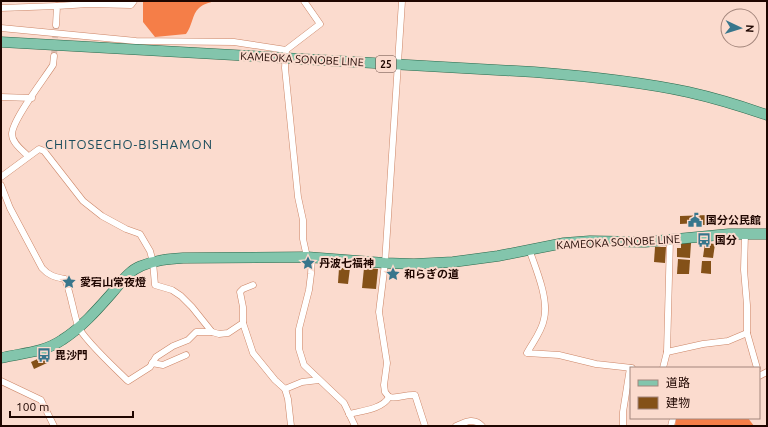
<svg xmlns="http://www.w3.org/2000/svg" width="768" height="427" viewBox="0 0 768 427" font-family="Ubuntu,'Noto Sans JP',sans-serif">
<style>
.forest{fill:#f57e48}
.building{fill:#845118}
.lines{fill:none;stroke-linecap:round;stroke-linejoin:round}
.minor-tunnel{stroke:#dabbaf;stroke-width:6;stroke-dasharray:6 3;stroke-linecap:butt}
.minor-casing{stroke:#cc8566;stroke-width:7}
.primary-casing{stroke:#2a694c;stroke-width:11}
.minor{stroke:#fff;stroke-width:6}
.primary{stroke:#83c5ac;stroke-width:10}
.labels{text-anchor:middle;stroke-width:4;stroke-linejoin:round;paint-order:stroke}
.shield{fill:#fbdbce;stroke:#61463e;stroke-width:1}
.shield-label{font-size:10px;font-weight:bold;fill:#1f0600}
.street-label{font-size:11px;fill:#1f0600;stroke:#fbdbce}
.poi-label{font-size:11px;font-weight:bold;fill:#1f0600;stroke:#fbdbce;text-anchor:start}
.quarter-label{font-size:13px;letter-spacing:1px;fill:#184b5b;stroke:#fbdbce}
</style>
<rect width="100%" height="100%" fill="#fbdbce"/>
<!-- forest -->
<g class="forest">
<path d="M143 1H214C209 3 203 4 199 8 192 14 192 27 186 34L155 37 143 22Z"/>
<path d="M676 418H748L754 426H675Z"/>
</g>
<!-- building -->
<g class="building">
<path d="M709 215 710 223H706V225H698V223L680 224V216Z"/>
<path d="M681 243H691L690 258 677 257V248H681Z"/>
<path d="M705 243 715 244 713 258 703 257Z"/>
<path d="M655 247H666L665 263 654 262Z"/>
<path d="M678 259 690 260 689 274H677Z"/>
<path d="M702 261H711V274L701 273Z"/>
<path d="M339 268H350L348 284 338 283Z"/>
<path d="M364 268 378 269 376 289 362 288Z"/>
<path d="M44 356 47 363 34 369 31 362Z"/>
</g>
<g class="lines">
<!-- minor-tunnel -->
<path class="minor-tunnel" d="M54 56 56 25"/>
<defs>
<g id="minor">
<path d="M402 1 385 263 379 312 387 363 384 385 385 392 389 397C397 399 406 394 415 395L425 426"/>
<path d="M1 8 57 6"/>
<path d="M56 25 57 6 88 4 131 5 134 1"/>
<path d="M1 28 136 41 234 42 286 50 285 68 298 197 303 220V239L307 257"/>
<path d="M286 50 320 24 304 1"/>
<path d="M1 97 32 98"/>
<path d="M28 156C22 150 12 143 12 134 12 120 44 79 53 65L54 56"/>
<path d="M1 177 39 149 44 151 83 201 102 216 126 229 140 234 150 251 153 262 155 285 172 290 181 296 192 307 212 332 219 334 228 333 243 323"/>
<path d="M1 185 10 208 42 268C49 276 55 277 65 279 71 294 73 311 78 326 83 339 117 370 128 381L150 367 156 357 173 346 188 340 196 332H212"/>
<path d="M745 234 744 270 747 305V333L757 368"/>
<path d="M529 249C536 269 549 299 544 319 542 331 533 342 527 353L559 355 596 364 632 368"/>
<path d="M312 257 311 274 309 290 299 329V349L304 365 344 403 355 426"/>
<path d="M253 285 243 289 240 292 243 307V323L253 353 275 380 285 389 288 399 291 426"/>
<path d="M667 352 703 344 728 341 747 333"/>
<path d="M152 363 163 365 186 355"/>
<path d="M663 368 667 352 670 239"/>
<path d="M759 376 767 372"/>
<path d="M1 381 41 400 54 426"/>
<path d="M285 389 302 382 319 380"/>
<path d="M349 414C361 411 383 409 389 397"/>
<path d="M456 426C465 422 474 417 482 426"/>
<path d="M623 426V412L630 368"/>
<path d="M671 426 673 418"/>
</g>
<g id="primary">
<path d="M1 42 534 72C585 76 637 81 688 92 715 98 741 106 767 115"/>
<path d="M1 358C21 353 43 353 62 340 81 328 96 311 111 294 120 284 128 271 141 266 155 260 169 259 183 258L307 257 385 263 414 264 453 262 498 256 564 243 590 241 645 242 729 234H767"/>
</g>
</defs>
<!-- minor casing -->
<use href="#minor" class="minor-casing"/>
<!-- primary casing -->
<use href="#primary" class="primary-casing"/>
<!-- minor -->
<use href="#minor" class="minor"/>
<!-- primary -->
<use href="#primary" class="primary"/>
</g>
<!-- icons -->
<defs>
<symbol id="civic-bare" viewBox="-9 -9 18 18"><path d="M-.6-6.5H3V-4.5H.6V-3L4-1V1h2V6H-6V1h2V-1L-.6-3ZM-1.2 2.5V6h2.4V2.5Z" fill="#38768c" stroke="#fbdbce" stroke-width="2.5" paint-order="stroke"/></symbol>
<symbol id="bus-bare" viewBox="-9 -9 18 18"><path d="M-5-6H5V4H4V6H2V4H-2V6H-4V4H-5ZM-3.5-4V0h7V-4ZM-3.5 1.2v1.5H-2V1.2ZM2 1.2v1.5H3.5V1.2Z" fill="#38768c" stroke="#fbdbce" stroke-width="2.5" paint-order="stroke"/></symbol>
<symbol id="sight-bare" viewBox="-9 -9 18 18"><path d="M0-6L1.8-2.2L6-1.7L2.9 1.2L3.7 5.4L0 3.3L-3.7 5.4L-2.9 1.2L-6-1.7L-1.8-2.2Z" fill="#38768c" stroke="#fbdbce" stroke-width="2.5" paint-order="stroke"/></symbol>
</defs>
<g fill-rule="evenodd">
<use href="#civic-bare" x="685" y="210" width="20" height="20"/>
<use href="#bus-bare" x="694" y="230" width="20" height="20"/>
<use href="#sight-bare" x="298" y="253" width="20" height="20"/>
<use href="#sight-bare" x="383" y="264" width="20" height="20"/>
<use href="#sight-bare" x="59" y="272" width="20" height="20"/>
<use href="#bus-bare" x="34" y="345" width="20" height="20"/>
</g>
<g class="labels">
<!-- shield labels -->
<rect class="shield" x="376" y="56" width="20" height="16" rx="3"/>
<g class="shield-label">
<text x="386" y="68">25</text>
</g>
<!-- street labels -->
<g class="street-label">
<text transform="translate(302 59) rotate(3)" y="4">KAMEOKA SONOBE LINE</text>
<text transform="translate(618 242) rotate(-3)" y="4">KAMEOKA SONOBE LINE</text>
</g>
<!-- poi labels -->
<g class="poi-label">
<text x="706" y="224">国分公民館</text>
<text x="715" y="244">国分</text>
<text x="319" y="267">丹波七福神</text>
<text x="404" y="278">和らぎの道</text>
<text x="80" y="286">愛宕山常夜燈</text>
<text x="55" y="359">毘沙門</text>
</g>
<!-- quarter labels -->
<g class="quarter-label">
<text x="129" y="149">CHITOSECHO-BISHAMON</text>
</g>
</g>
<!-- border -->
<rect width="768" height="427" fill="none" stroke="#1f0600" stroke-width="4"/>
<!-- legend -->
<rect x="630" y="367" width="130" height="52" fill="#fbdbce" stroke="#a3867c"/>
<rect x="638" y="380" width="20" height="6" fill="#83c5ac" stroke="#a3867c"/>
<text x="666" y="387" font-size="12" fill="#1f0600">道路</text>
<rect x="638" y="397" width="20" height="12" fill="#845118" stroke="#a3867c"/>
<text x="666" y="407" font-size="12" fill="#1f0600">建物</text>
<!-- north arrow -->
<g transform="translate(740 28) rotate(94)"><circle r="19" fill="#fbdbce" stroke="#a3867c"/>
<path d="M0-3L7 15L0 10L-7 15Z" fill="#38768c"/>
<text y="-6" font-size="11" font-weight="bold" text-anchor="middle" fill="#1f0600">N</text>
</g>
<!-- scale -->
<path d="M10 411v6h123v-6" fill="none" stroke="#1f0600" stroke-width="2"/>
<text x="16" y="411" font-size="12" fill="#1f0600" stroke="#fbdbce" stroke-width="3" paint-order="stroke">100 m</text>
</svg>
